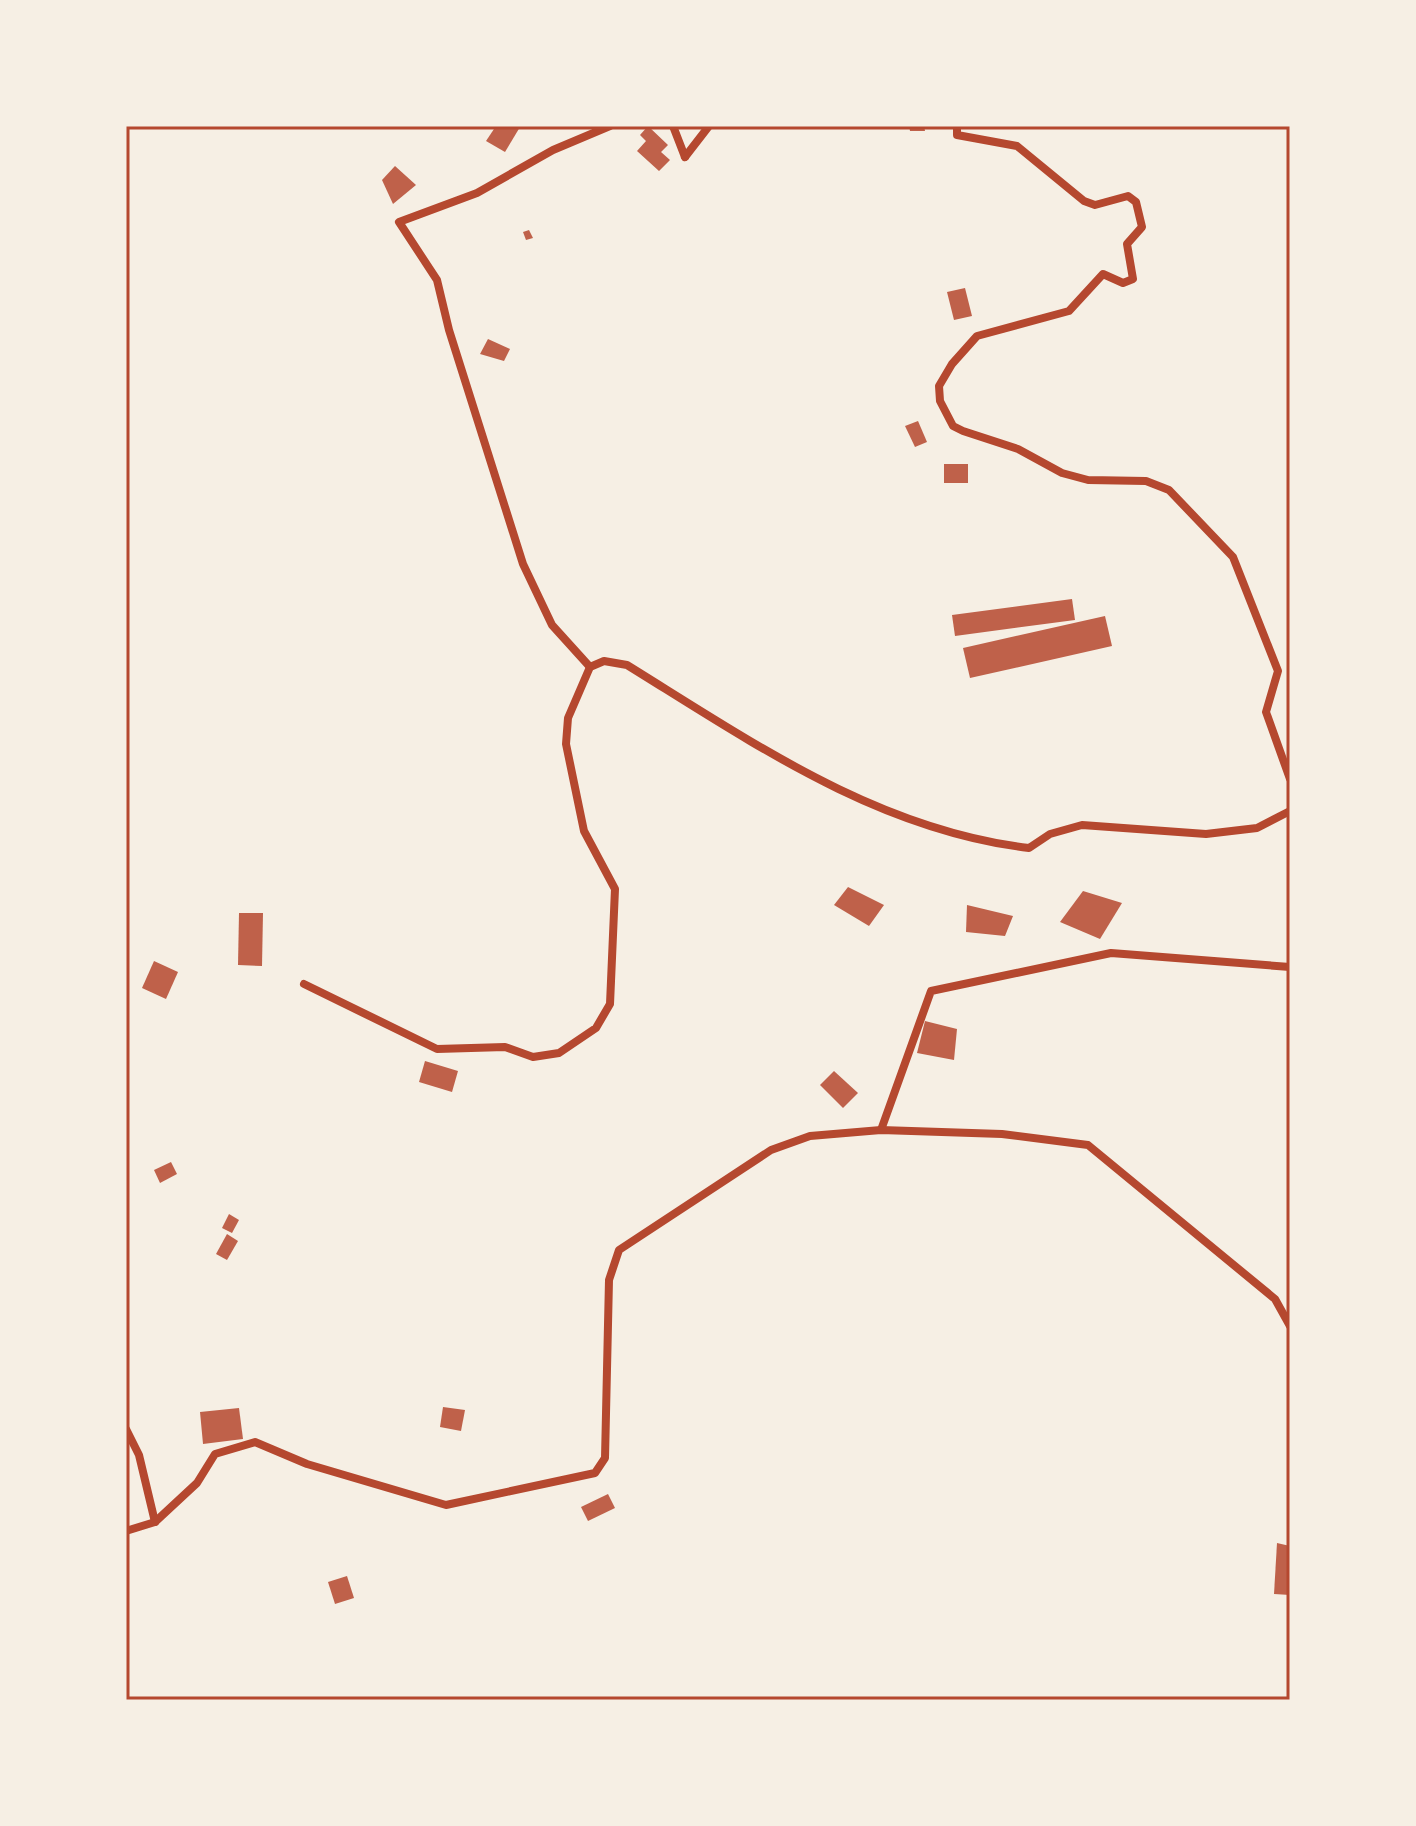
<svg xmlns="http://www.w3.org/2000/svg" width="1416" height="1826" viewBox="0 0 1416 1826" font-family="Overpass,sans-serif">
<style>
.building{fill:#bf614a}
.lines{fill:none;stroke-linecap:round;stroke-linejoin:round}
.minor{stroke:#b5482f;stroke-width:8}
.neatline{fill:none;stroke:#b5482f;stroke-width:3}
</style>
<rect width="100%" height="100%" fill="#f6efe4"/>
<!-- building -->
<g class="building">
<path d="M496 126 520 127 505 152 486 141Z"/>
<path d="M648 126 668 145 661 152 670 160 659 171 637 151 646 141 640 135Z"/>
<path d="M909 126H924L925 131H910Z"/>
<path d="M395 166 416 185 393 204 382 180Z"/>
<path d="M529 230 533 238 526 240 523 232Z"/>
<path d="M965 288 972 316 954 320 947 292Z"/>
<path d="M488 339 510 349 504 361 480 354Z"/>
<path d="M918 421 927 442 915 447 905 426Z"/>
<rect x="944" y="464" width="24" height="19"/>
<path d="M1072 599 1075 620 955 636 952 615Z"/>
<path d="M1105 616 1112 646 970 678 963 648Z"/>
<path d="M848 887 884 905 869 926 834 905Z"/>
<path d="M1083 891 1122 903 1100 939 1060 922Z"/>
<path d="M967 905 1013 916 1005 936 966 932Z"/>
<path d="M239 913H263L262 966 238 965Z"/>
<path d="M154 961 178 972 166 999 142 988Z"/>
<path d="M925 1021 957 1029 954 1060 917 1053Z"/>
<path d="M425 1061 458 1071 452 1092 419 1082Z"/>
<path d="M834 1071 858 1093 843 1108 820 1085Z"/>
<path d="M171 1162 177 1174 160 1183 154 1170Z"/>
<path d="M229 1214 239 1220 232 1233 222 1228Z"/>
<path d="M227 1234 238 1241 227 1260 216 1254Z"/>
<path d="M443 1407 465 1410 461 1431 440 1427Z"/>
<path d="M239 1408 243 1439 203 1444 200 1412Z"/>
<path d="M608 1494 615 1508 588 1521 581 1507Z"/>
<path d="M1277 1543 1290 1546V1595L1274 1594Z"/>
<path d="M347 1576 354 1598 335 1604 328 1582Z"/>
</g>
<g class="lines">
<!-- minor -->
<g class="minor">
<path d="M673 126 685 157"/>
<path d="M957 126V135L1017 146 1084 201 1095 205 1128 196 1136 202 1142 227 1127 244 1133 279 1123 283 1103 274 1069 311 977 336 952 364 939 386 940 401 953 426 963 431 1018 449 1062 473 1088 480 1146 481 1169 490 1233 557 1278 671 1266 712 1290 779"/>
<path d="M685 157 709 126"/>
<path d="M590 667 552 625 523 564 449 330 437 280 399 222 477 193 553 150 610 126"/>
<path d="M304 984 437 1049 505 1047 533 1057 559 1053 596 1028 610 1004 615 889 584 831 566 744 568 718 590 667 604 661 627 665C753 743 878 830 1029 848L1050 834 1082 825 1206 834 1257 828 1290 811"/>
<path d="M881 1130 931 991 1111 953 1290 967"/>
<path d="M126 1429 139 1455 155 1522"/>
<path d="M126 1531 155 1522 197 1483 215 1454 255 1442 307 1464 446 1505 595 1473 605 1458 609 1280 619 1250 771 1150 810 1136 881 1130 1002 1134 1088 1145 1275 1299 1290 1326"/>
</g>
</g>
<!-- border -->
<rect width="1416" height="1826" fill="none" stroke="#f6efe4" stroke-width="256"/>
<rect x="128" y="128" width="1160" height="1570" class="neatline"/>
</svg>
